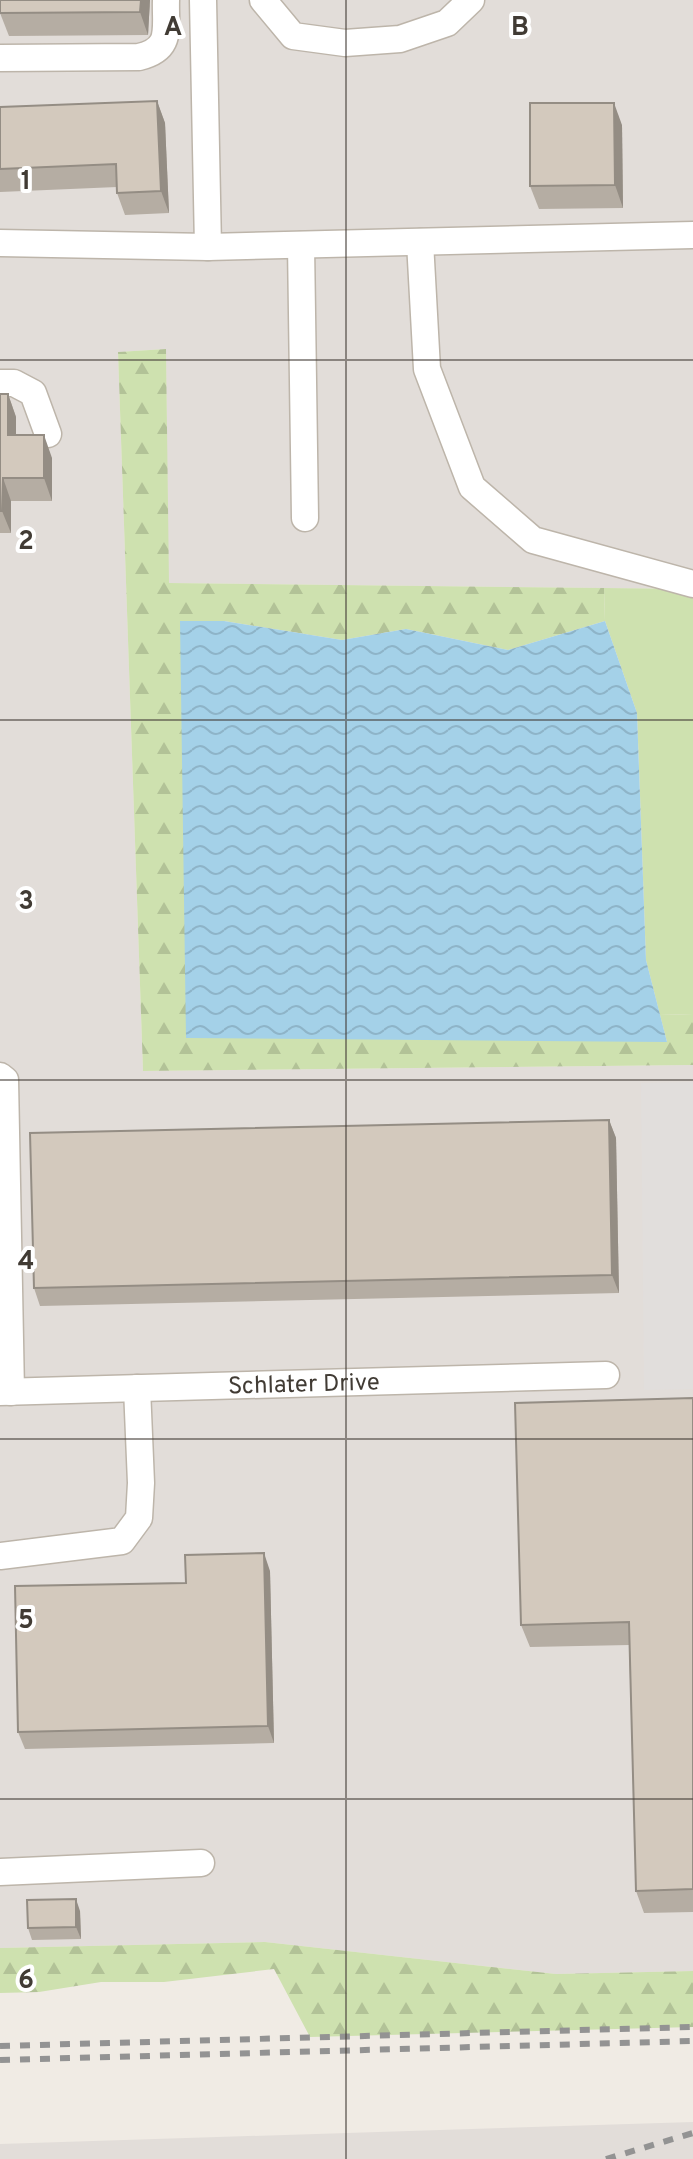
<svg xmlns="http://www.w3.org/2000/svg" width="693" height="2159" viewBox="0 0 693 2159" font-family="Overpass,sans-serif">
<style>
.industrial{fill:#e2ddd9}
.green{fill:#cee1af}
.forest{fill:url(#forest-firs)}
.parking{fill:#e1dedc}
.water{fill:url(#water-waves)}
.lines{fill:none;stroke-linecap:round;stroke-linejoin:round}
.minor-casing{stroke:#bdb5aa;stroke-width:29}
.minor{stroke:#fff;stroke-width:26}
.rail{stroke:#939393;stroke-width:6;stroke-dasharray:10 10;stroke-linecap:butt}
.wall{fill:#b5ada3}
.shaded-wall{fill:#948d84}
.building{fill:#d3c9bd;stroke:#948d84;stroke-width:2}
.grid{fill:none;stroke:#413b34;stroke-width:2;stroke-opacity:0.55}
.labels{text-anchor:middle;stroke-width:8;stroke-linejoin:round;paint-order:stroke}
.street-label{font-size:24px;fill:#413b34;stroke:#fff}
.grid-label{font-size:26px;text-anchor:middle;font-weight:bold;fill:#413b34;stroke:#fff;stroke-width:8;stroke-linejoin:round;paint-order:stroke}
</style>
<defs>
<pattern id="forest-firs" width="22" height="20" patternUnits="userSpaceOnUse" patternTransform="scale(2)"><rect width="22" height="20" fill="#cee1af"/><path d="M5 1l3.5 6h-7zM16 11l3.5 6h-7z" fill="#b2c297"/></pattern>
<pattern id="water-waves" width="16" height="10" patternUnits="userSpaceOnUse" patternTransform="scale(2)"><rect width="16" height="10" fill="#a4d1e8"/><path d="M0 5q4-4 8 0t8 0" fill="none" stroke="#8eb4c8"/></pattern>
</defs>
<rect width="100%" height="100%" fill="#f0ebe4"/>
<!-- industrial -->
<g class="industrial">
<path d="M0 0H693V589L168 583 166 349 118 352 143 1071 693 1065V1971L556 1974 265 1942 0 1948Z"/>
<path d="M693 2122V2159H0V2144Z"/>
</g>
<!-- green -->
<path class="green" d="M604 588 693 589V1014L660 1015 646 960 637 713 605 621Z"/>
<!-- forest -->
<g class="forest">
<path d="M166 349 169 583 604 588 605 621 508 650 406 629 342 640 224 621 667 1042 660 1015 693 1014V1065L143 1071 118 352Z"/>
<path d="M265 1942 556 1974 693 1971V2027L310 2037 274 1969 164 1982H101L39 1992 0 1993V1948Z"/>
</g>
<!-- parking -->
<path class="parking" d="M693 1082V1389L644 1390 641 1083Z"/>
<!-- water -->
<path class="water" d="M180 621H224L342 640 406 629 508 650 605 621 637 713 646 960 667 1042 186 1038Z"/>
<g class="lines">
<defs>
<g id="minor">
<path d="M263 0 293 36 345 43 400 39 447 23 471 0"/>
<path d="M0 58 139 57C173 49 165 29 166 0"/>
<path d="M420 242 427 369 472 487 533 540 693 584"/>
<path d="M0 243 208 247 203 0"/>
<path d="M301 245 305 518"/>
<path d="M208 247 693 235"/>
<path d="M0 383H14L33 393 48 434"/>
<path d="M0 1076 5 1080 11 1392"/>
<path id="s1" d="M0 1392 606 1375"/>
<path d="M0 1556 122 1541 139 1518 141 1483 137 1388"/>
<path d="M0 1872 201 1863"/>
</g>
</defs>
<!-- minor casing -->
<use href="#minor" class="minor-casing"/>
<!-- minor -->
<use href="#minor" class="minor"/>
<!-- rail -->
<g class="rail">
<path d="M0 2046 693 2027"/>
<path d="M0 2060 693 2041"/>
<path d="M606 2159 693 2133"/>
</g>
</g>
<!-- wall -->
<g class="wall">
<path d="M0 0H150L148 35 9 36 0 13Z"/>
<path d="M157 101 165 123 169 213 125 215 117 193V187L0 192V107Z"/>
<path d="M622 125 623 208 539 209 530 186Z"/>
<path d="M0 394H8L16 417V435L52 458V501H11V533H0Z"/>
<path d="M609 1120 616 1138 619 1293 40 1306 34 1288Z"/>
<path d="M693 1398V1912L644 1913 636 1891 629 1645 530 1647 521 1625Z"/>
<path d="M270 1571 274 1743 25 1749 18 1732 186 1583Z"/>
<path d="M80 1911 81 1939 32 1940 28 1928Z"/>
</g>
<!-- shaded-wall -->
<g class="shaded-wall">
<path d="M141 0H150L148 35 140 12Z"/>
<path d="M157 101 165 123 169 213 161 191Z"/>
<path d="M614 103 622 125 623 208 615 185Z"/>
<path d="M8 394 16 417V458L8 435Z"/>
<path d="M44 435 52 458V501L44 478Z"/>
<path d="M3 478 11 501V533L2 511Z"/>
<path d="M609 1120 616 1138 619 1293 612 1275Z"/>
<path d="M264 1553 270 1571 274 1743 268 1726Z"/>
<path d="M76 1899 80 1911 81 1939 76 1927Z"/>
</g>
<!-- building -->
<g class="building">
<path d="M0 0H141L140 12 0 13Z"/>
<path d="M157 101 161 191 117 193 116 164 0 169V107Z"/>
<path d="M530 103H614L615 185 530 186Z"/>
<path d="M0 394H8V435H44V478H3L2 511H0Z"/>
<path d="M609 1120 612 1275 34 1288 30 1133Z"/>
<path d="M693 1398V1889L636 1891 629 1622 521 1625 515 1403Z"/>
<path d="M264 1553 268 1726 18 1732 15 1586 186 1583 185 1555Z"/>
<path d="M76 1899V1927L28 1928 27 1900Z"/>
</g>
<!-- grid -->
<path class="grid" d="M346 0V2159M0 360H693M0 720H693M0 1080H693M0 1439H693M0 1799H693"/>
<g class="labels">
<!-- street labels -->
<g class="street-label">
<text dy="8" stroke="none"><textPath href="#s1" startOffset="304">Schlater Drive</textPath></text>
</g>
</g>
<g class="grid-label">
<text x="173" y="35">A</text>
<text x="520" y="35">B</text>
<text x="26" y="189">1</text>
<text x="26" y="549">2</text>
<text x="26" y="909">3</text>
<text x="26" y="1269">4</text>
<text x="26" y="1628">5</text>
<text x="26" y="1988">6</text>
</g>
</svg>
